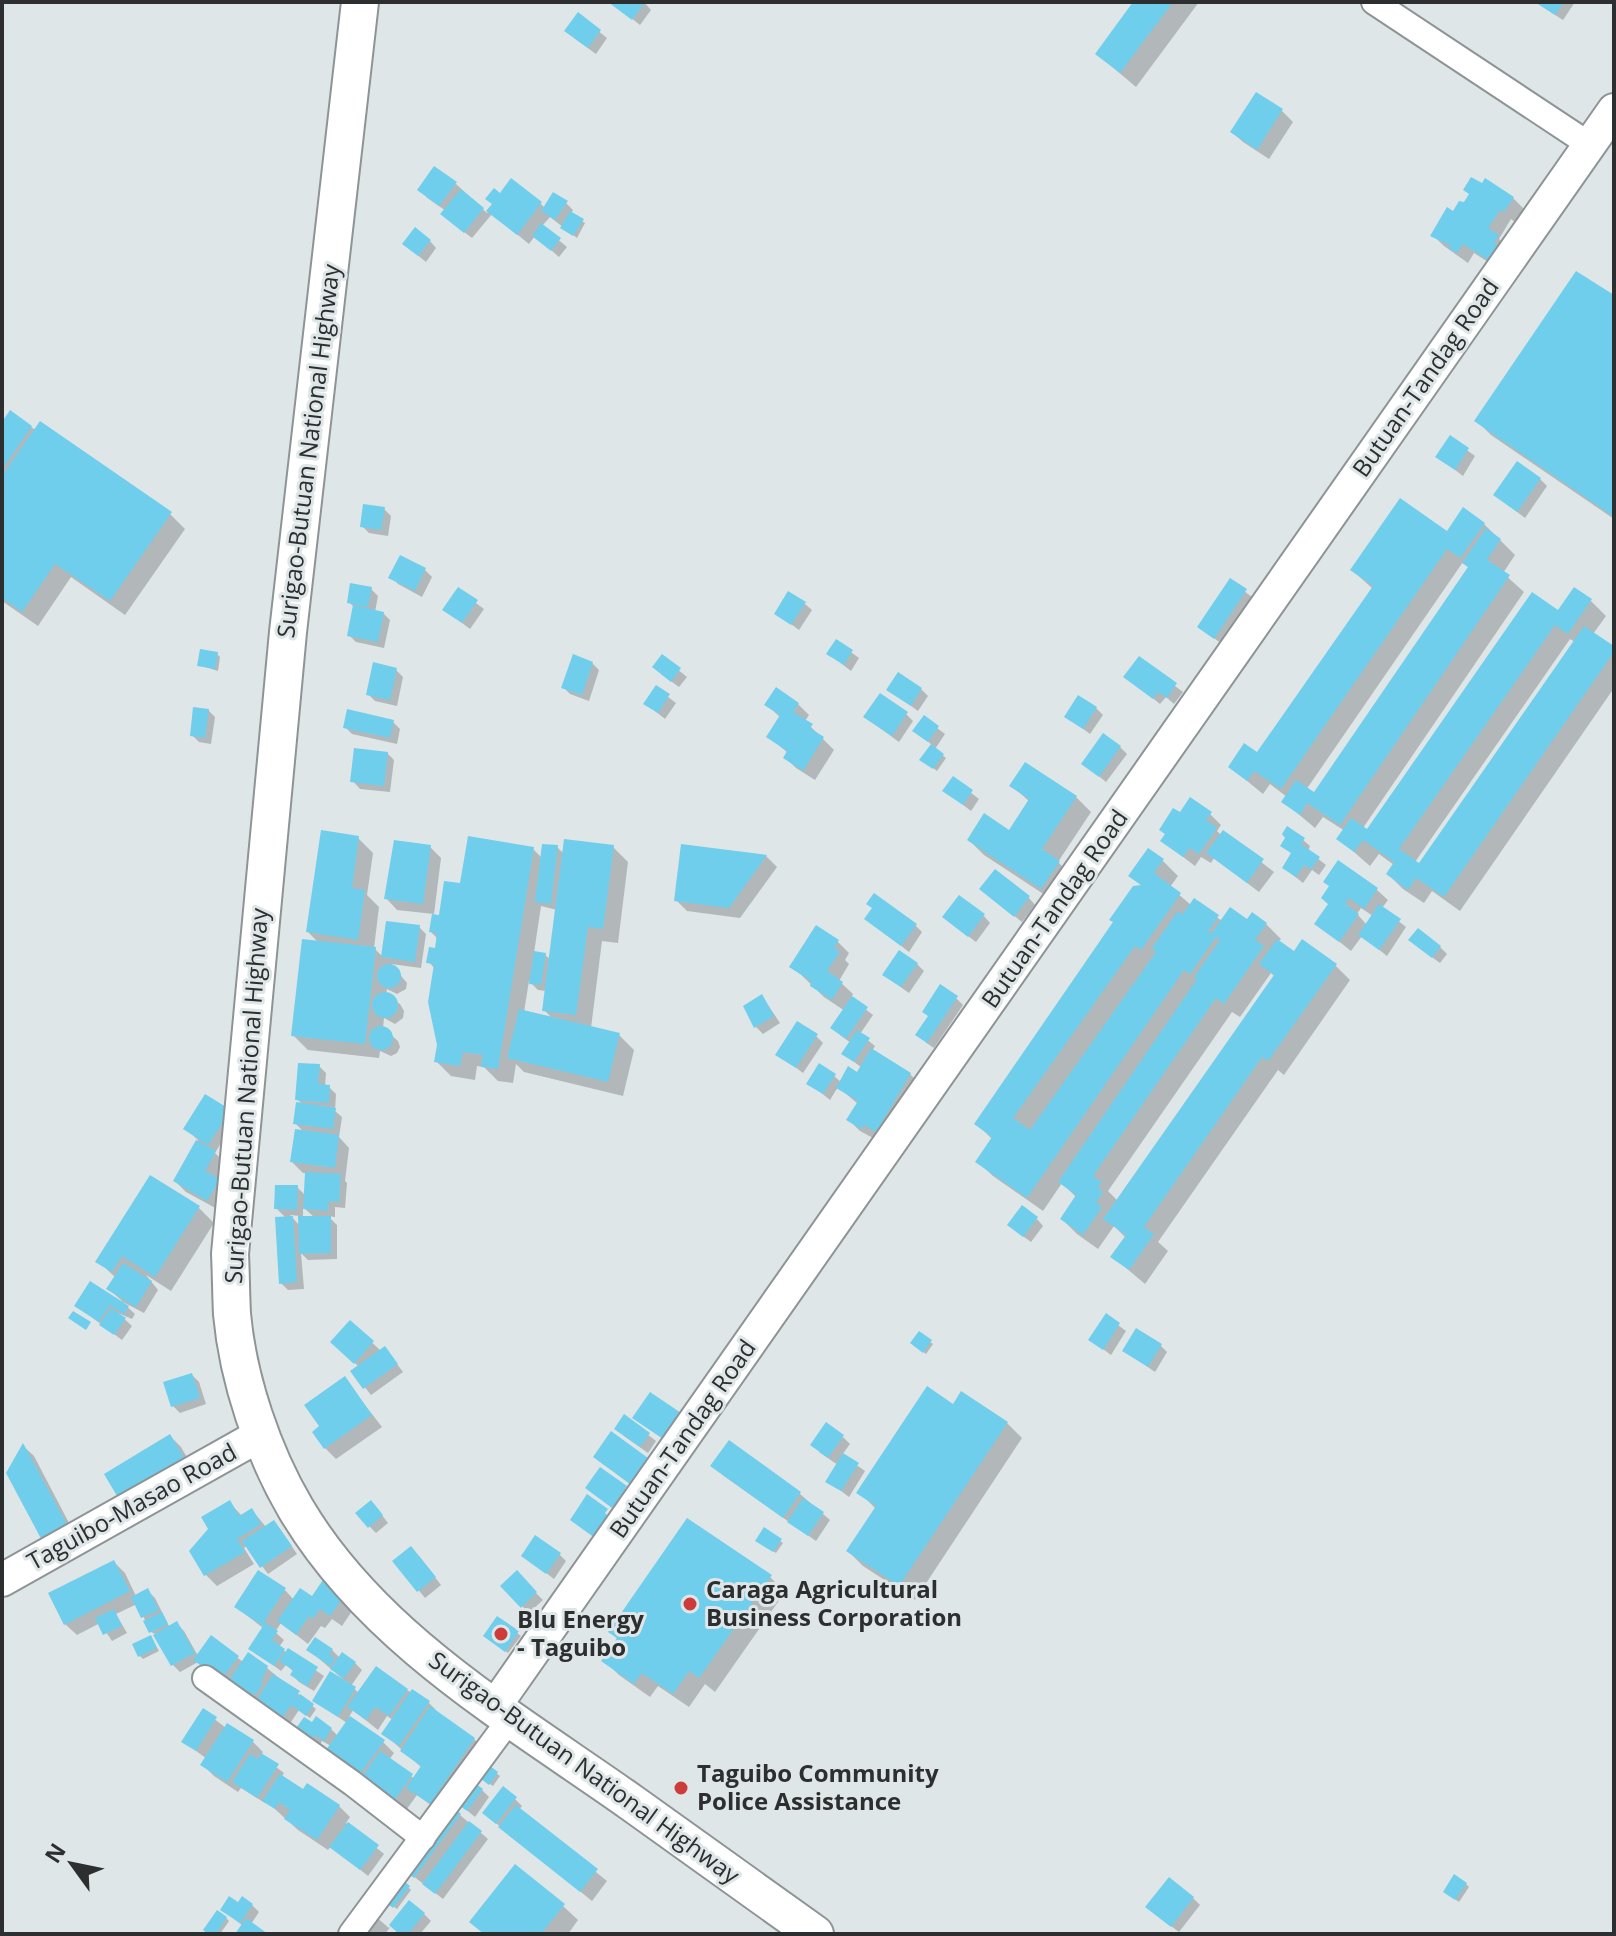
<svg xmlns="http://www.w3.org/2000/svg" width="1616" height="1936" viewBox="0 0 1616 1936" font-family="'Open Sans',sans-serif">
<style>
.shadow{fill:#0003;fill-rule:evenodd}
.building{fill:#6fceec}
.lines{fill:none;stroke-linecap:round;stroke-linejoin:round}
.minor-casing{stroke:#8e9496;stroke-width:28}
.major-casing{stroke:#8e9496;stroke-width:36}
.highway-casing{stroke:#8e9496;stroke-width:40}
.minor{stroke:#fff;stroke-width:24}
.major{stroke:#fff;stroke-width:32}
.highway{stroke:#fff;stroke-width:36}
.poi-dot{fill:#cb3c3b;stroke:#dfe6e8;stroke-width:3}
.labels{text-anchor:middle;stroke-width:6;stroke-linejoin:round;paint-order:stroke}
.street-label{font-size:24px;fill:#2c2e2f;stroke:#dfe6e8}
.poi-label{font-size:24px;font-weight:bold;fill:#2c2e2f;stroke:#dfe6e8;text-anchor:start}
</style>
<rect width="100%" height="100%" fill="#dfe6e8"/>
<!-- shadow -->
<g class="shadow">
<path d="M611 2H644L651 10 640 25Z"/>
<path d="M1135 2H1199L1136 87 1097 54Z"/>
<path d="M1535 2H1575L1563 20Z"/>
<path d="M578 15 607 38 596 54 574 38Z"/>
<path d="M1256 94 1282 111 1293 122 1269 159 1243 142 1232 132Z"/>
<path d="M456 184 487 213 501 195 540 203 545 208 566 203 573 210 571 214 585 223 577 238 550 217 542 226 567 247 559 257 535 236 529 244 492 214 472 238 450 221 446 211 426 197Z"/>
<path d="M1471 195 1513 198 1524 209 1515 222 1511 219 1499 239 1508 248 1502 271 1474 253 1468 263 1444 246 1433 235 1465 205Z"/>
<path d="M430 241 436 248 426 262 411 250Z"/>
<path d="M1614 298V519L1491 435 1476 420Z"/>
<path d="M2 425 31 427 170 514 185 529 125 615 71 577 38 626 2 601Z"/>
<path d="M1450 438 1475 456 1463 476 1438 457Z"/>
<path d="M1540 479 1547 486 1525 518 1495 495Z"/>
<path d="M384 509 391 516 388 536 369 533 362 526Z"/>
<path d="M1484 524 1515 555 1503 573 1524 592 1363 828 1368 832 1559 613 1591 601 1606 616 1593 634 1614 648V688L1460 911 1432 891 1424 903 1403 889 1388 874 1394 865 1379 854 1370 866 1339 839 1345 831 1323 817 1315 828 1284 802 1287 797 1270 784 1263 794 1230 767 1258 755 1373 589 1352 570 1447 533ZM1463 562 1469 568 1315 795 1306 790ZM1570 639 1575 642 1420 866 1415 862Z"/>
<path d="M401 557 425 570 432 577 422 597 398 584 391 577Z"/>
<path d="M1230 580 1253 598 1222 644 1199 627Z"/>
<path d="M371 589 378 596 375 612 383 613 390 620 384 648 356 642 349 635 355 608 349 602Z"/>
<path d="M458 590 484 609 470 629 445 610Z"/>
<path d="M805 604 812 610 799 630 776 613Z"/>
<path d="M836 641 859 658 851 671 829 654Z"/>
<path d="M217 654 220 657 218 671 199 665Z"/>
<path d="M662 657 687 677 679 687 661 674Z"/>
<path d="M1139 659 1183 692 1174 704 1166 697 1160 704 1126 677Z"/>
<path d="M592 663 599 670 589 701 570 694 563 687Z"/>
<path d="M396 670 403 677 397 706 375 701 368 694Z"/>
<path d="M656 688 676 703 665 719 646 704Z"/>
<path d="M921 689 928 696 918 711 889 690Z"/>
<path d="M798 704 809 715 805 721 834 750 815 780 796 768 785 757 788 753 769 737 781 718 767 705Z"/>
<path d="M1096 708 1103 715 1090 734 1067 717Z"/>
<path d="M208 710 215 717 211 744 199 742 192 735Z"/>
<path d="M906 714 913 721 899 742 873 723Z"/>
<path d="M924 718 945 734 935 749 946 758 937 771 922 759 932 745 922 737Z"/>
<path d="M393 722 400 729 397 744 352 734 345 727Z"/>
<path d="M1120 747 1127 754 1106 782 1084 764Z"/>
<path d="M387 753 394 760 390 792 360 789 353 781Z"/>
<path d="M953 779 979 799 971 811 945 791Z"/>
<path d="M1012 786 1076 797 1091 812 1058 862 1073 877 1057 903 984 855 969 840 1010 832 1030 802Z"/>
<path d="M1210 814 1221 825 1217 831 1221 835 1223 832 1274 872 1259 892 1214 858 1211 863 1201 857 1195 866 1162 841Z"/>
<path d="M358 838 373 853 367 895 379 907 374 948 383 957 419 927 426 934 421 968 391 964 407 983 406 989 397 994 387 989 386 995 400 1004 404 1011 403 1018 395 1024 384 1018 383 1028 398 1041 400 1047 397 1053 391 1056 380 1051 379 1058 308 1050 293 1035 319 943 308 932Z"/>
<path d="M1303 840 1310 846 1308 851 1326 865 1319 875 1312 870 1303 883 1284 868 1293 854 1282 845Z"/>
<path d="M683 846 766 856 777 867 740 918 687 911 676 900Z"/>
<path d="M430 847 441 858 434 914 397 910 386 898Z"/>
<path d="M557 847 564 854 613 847 628 862 618 943 602 941 591 1028 619 1035 634 1050 623 1096 524 1072 516 1064 513 1083 498 1081 484 1067 477 1066 475 1080 451 1076 436 1061 439 1045 435 969 429 962 436 950 438 939 431 932 462 886 533 849 542 858ZM541 906 557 910 551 960 545 955 534 953ZM529 981 538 990 546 991 544 1010 553 1019 524 1012Z"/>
<path d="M1163 861 1178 876 1170 887 1191 905 1194 900 1222 921 1266 924 1281 939 1278 942 1294 953 1335 965 1350 980 1284 1075 1278 1070 1158 1242 1168 1251 1145 1284 1113 1257 1126 1238 1114 1226 1098 1249 1077 1234 1062 1219 1077 1198 1062 1183 1043 1211 993 1176 978 1162 993 1140 977 1124 1142 886 1131 876ZM1271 973 1275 977 1118 1201 1108 1191 1232 1012 1240 1017Z"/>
<path d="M1377 890 1388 900 1382 908 1406 927 1387 956 1362 936 1351 951 1317 924 1330 905 1323 898ZM1361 908 1373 916 1367 925 1357 914Z"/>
<path d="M989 896 1029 898 1035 905 1022 922Z"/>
<path d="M984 916 990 923 976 942 952 924Z"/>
<path d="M866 919 915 925 922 932 909 952Z"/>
<path d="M817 928 838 942 849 953 845 960 849 964 839 981 853 994 851 998 873 1015 860 1034 875 1046 872 1051 910 1074 921 1085 887 1142 875 1134 873 1138 860 1131 849 1120 858 1104 838 1087 830 1100 809 1083 834 1076 841 1082 858 1074 862 1068 844 1054 851 1043 840 1035 845 1011 824 997 792 966Z"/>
<path d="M1418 947H1440L1447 954 1440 963Z"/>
<path d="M917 964 924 971 909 993 892 981Z"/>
<path d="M762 996 780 1023 763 1034 756 1027Z"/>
<path d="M956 998 963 1005 934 1048 925 1042Z"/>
<path d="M816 1036 823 1043 803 1073 778 1054Z"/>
<path d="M319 1066 326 1073 325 1087H329L336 1094 335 1111 342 1117 339 1137 349 1148 345 1181 347 1183 345 1208 335 1207V1217L328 1216 337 1225V1259L308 1260 301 1253 304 1289 288 1290 281 1283 286 1218 276 1208 297 1187 306 1196 307 1173H303L292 1162 304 1132 295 1123 303 1105 297 1099ZM303 1207 315 1218H303ZM290 1215 300 1216V1226Z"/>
<path d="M206 1097 236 1118 215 1153 226 1164 217 1180 229 1191 219 1210 186 1192 175 1181 198 1140 185 1128Z"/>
<path d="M199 1208 214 1223 171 1291 146 1275 158 1290 144 1313 121 1301 135 1314 132 1319 118 1313 132 1326 122 1340 77 1306 122 1301 109 1289 116 1278 98 1261Z"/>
<path d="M1037 1219 1043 1226 1031 1242 1017 1232Z"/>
<path d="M1106 1316 1126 1331 1111 1355 1091 1340Z"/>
<path d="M351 1323 381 1351 391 1356 403 1372 371 1395 353 1372 359 1367 333 1342Z"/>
<path d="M930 1342 933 1344 926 1354 915 1346Z"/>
<path d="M1160 1345 1167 1352 1155 1372 1125 1351Z"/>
<path d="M192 1375 199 1382 206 1404 180 1413 173 1406Z"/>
<path d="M344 1378 382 1427 336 1459 325 1448 322 1427Z"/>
<path d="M953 1407 1007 1423 1022 1438 915 1600 863 1566 848 1551 876 1509 859 1492Z"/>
<path d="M625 1417 656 1441 648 1453 624 1436Z"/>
<path d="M612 1434 658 1471 641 1493 596 1457Z"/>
<path d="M170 1436 181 1447 196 1473 133 1511Z"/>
<path d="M843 1437 850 1444 842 1455 865 1471 849 1497 828 1481 838 1465 819 1452Z"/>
<path d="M729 1443 800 1494 830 1520 816 1541 724 1476 713 1465Z"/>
<path d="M23 1446 34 1456 80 1544 58 1556Z"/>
<path d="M600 1470 633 1495 620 1513 587 1488Z"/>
<path d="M229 1502 242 1516 252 1510 266 1527 280 1529 297 1554 268 1574 247 1546 244 1548 254 1564 217 1586 206 1575 192 1551Z"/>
<path d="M378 1510 388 1523 376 1533 369 1526Z"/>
<path d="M780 1541 783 1543 776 1553 761 1543Z"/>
<path d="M559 1554 566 1561 554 1579 524 1556Z"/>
<path d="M418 1555 441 1585 425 1598 395 1561Z"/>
<path d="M114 1562 125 1573 136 1596 148 1591 155 1598 170 1628 177 1624 184 1631 198 1656 212 1638 243 1662 267 1668 316 1709 310 1718 299 1710 287 1728 198 1662 180 1672 173 1665 155 1634 151 1632 137 1604 116 1614 127 1633 112 1641 100 1623 77 1635 65 1624Z"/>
<path d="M516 1573 543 1600 529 1613 503 1586Z"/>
<path d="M770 1577 785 1592 715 1692 705 1684 689 1707 658 1686 650 1697 619 1675 604 1660 618 1640 611 1632Z"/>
<path d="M326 1580 356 1605 342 1626 332 1619 325 1628 321 1626 308 1644 281 1623 275 1632 284 1640 279 1647 287 1653 288 1651 324 1676 314 1691 299 1682 292 1675 294 1672 286 1665 281 1671 250 1648 263 1628 236 1607 285 1590 294 1600 313 1598Z"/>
<path d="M497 1618 521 1636 508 1653 488 1639Z"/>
<path d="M151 1637 159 1651 143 1659 140 1656Z"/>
<path d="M309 1650H332L340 1658 355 1663 362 1670 351 1686 359 1693 407 1690 429 1703 436 1710 434 1712 474 1739 485 1750 442 1813 417 1795 401 1817 331 1746 322 1741 318 1748 297 1731 331 1729 338 1736 347 1723 314 1701 345 1681ZM353 1710 378 1730 387 1716 393 1720 391 1740 422 1768 415 1779 389 1760 394 1753 383 1742 349 1717Z"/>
<path d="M204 1711 226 1728 252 1741 263 1752 261 1756 284 1773 281 1778 303 1792 307 1785 339 1806 350 1817 346 1823 384 1854 368 1876 331 1846 328 1850 298 1830 266 1801 265 1803 241 1788 238 1792 214 1776 203 1765 207 1759 184 1742Z"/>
<path d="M487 1766 500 1776 493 1786 482 1779Z"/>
<path d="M482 1790 489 1797 475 1817 458 1803Z"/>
<path d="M515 1799 522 1806 519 1810 607 1881 592 1901 492 1820Z"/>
<path d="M460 1815 488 1839 443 1899 408 1872Z"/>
<path d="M1466 1884 1469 1887 1459 1902 1448 1894Z"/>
<path d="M408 1887 411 1890 397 1909 390 1904Z"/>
<path d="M1193 1898 1200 1905 1179 1932 1155 1914Z"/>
<path d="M238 1905H252L259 1912 251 1924 265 1934H238L243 1926 223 1910Z"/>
<path d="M563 1906 578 1920 568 1934H484Z"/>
<path d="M424 1914 431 1921 420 1934H401Z"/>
<path d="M375 1916 389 1928 391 1926 385 1934H363Z"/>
<path d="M226 1918 229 1921 220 1934H210Z"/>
</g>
<!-- building -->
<g class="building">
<path d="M608 2H645L632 20Z"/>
<path d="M1133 2H1173L1120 73 1095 54Z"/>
<path d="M1535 2H1564L1555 15Z"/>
<path d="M578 12 601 30 588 48 564 31Z"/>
<path d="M1256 92 1283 109 1257 150 1230 132Z"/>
<path d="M434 166 457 182 439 206 417 190Z"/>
<path d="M1471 177 1482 183 1485 178 1514 197 1504 212 1500 210 1488 228 1499 235 1494 243 1500 247 1490 261 1463 244 1457 253 1449 249 1451 246 1430 236 1447 207 1453 211 1459 201 1464 202 1469 194 1463 190Z"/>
<path d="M511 178 542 202 517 235 486 211 492 204 485 199 494 188 500 193Z"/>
<path d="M461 189 484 208 464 233 440 214Z"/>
<path d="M553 192 568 201 555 220 541 211Z"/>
<path d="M570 211 584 219 573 236 560 228Z"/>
<path d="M541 223 561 238 551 251 532 236Z"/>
<path d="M415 227 431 240 418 256 402 244Z"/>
<path d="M1576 271 1614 295V517L1474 421Z"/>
<path d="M10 410 32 426 2 470V422Z"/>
<path d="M40 421 172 512 110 601 55 564 22 612 2 598V476Z"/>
<path d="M1450 435 1469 448 1455 470 1435 457Z"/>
<path d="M1517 461 1541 478 1517 512 1493 495Z"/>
<path d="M1400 498 1447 531 1463 507 1485 523 1460 558 1447 549 1281 789 1254 771 1247 781 1228 767 1244 743 1257 752 1373 586 1350 570Z"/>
<path d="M363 504 385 507 381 530 360 527Z"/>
<path d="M1486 528 1501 539 1487 560 1510 575 1340 825 1307 803 1300 815 1281 802 1296 780 1314 792 1468 567 1462 563Z"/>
<path d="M400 555 426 568 415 591 388 578Z"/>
<path d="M1230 578 1247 589 1214 639 1197 627Z"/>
<path d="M350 583 372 587 368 607 347 603Z"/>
<path d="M458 587 478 600 462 623 442 610Z"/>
<path d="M1574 587 1592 599 1568 634 1555 625 1399 849 1419 863 1584 626 1614 646V652L1444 897 1416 878 1408 890 1386 874 1394 862 1363 840 1354 852 1336 839 1351 818 1367 829 1532 592 1558 610Z"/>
<path d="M788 591 806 602 791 625 774 614Z"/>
<path d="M353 605 384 612 378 642 347 636Z"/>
<path d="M836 639 853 650 844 665 826 654Z"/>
<path d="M200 649 218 652 215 669 197 666Z"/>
<path d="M573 654 593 662 582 695 561 688Z"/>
<path d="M662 654 681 668 671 682 652 667Z"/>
<path d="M1139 656 1177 683 1167 698 1158 692 1153 699 1123 677Z"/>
<path d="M373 662 397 668 390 700 366 695Z"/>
<path d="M898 672 922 688 911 706 886 690Z"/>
<path d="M656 685 670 694 658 713 643 704Z"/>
<path d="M776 687 799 703 793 712 813 724 810 728 824 737 803 771 783 758 787 751 766 737 780 715 764 705Z"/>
<path d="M880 693 908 712 892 736 863 717Z"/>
<path d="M1078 695 1097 707 1083 729 1064 717Z"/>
<path d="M193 707 209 709 205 738 190 736Z"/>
<path d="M347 709 394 720 390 738 343 728Z"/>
<path d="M924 715 939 726 928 742 912 731Z"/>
<path d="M1103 733 1121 746 1099 777 1081 764Z"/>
<path d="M931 744 944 754 933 769 919 760Z"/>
<path d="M354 748 388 752 384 786 350 782Z"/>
<path d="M1025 762 1077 796 1042 849 1060 861 1041 889 967 840 984 813 1009 830 1029 799 1009 786Z"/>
<path d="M953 776 973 790 963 805 942 791Z"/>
<path d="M1190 797 1212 812 1206 820 1217 828 1199 854 1190 848 1183 857 1160 841 1165 834 1159 830 1173 808 1180 812Z"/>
<path d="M1287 826 1305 838 1301 844 1320 857 1311 869 1304 865 1296 877 1282 868 1291 853 1280 846 1285 838 1282 834Z"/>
<path d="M321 830 359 836 352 888 365 890 358 940 306 932Z"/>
<path d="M1223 830 1264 859 1247 883 1206 853Z"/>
<path d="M468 836 534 847 498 1069 481 1067 483 1055 463 1052 460 1066 434 1062 437 1045 428 1002 434 964 426 963 429 947 435 948 437 933 429 932 432 914 439 915 444 881 460 883Z"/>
<path d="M564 839 614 845 603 929 588 927 576 1015 542 1011Z"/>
<path d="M394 840 431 845 423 904 384 899Z"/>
<path d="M542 844 558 845 551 904 535 902Z"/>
<path d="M681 844 767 855 729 908 674 901Z"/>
<path d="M1148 848 1164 859 1154 873 1181 893 1141 950 1135 946 1013 1118 1030 1130 1156 952 1152 948 1177 912 1183 914 1194 898 1219 915 1208 932 1211 934 1230 907 1247 919 1252 912 1267 923 1255 940 1264 946 1224 1004 1216 998 1093 1176 1102 1182 1098 1188 1103 1192 1096 1203 1102 1207 1083 1235 1060 1219 1076 1195 1058 1182 1197 979 1194 977 1220 940 1216 937 1190 974 1184 970 1027 1198 975 1162 992 1137 974 1124 1113 922 1109 920 1133 886 1141 885 1128 876Z"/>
<path d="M1338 860 1378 888 1364 909 1349 898 1345 904 1359 914 1339 942 1314 924 1328 904 1321 898 1329 886 1323 882Z"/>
<path d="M995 869 1030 896 1014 917 979 889Z"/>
<path d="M874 893 917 924 901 946 864 919 872 908 866 904Z"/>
<path d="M959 895 985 914 968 937 942 917Z"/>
<path d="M1379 904 1401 919 1379 950 1358 935Z"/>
<path d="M386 921 420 925 415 962 381 957Z"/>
<path d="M816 925 839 940 834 948 840 952 827 971 843 982 832 1000 810 986 811 981 789 967Z"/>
<path d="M1418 928 1441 946 1432 958 1408 940Z"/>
<path d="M302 939 376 947 365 1044 291 1036Z"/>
<path d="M1277 939 1294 951 1302 939 1337 964 1268 1061 1262 1057 1144 1227 1154 1234 1129 1270 1110 1257 1126 1235 1103 1219 1274 975 1259 964Z"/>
<path d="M899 950 918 963 901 987 882 975Z"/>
<path d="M534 951 546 953 541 985 529 984Z"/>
<circle cx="389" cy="976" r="12"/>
<path d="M940 984 958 996 927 1043 915 1035 928 1016 922 1012Z"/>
<circle cx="385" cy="1005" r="13"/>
<path d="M762 994 774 1016 754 1028 743 1006Z"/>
<path d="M852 996 868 1007 846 1039 830 1028Z"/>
<path d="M519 1009 620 1033 608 1082 507 1058Z"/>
<path d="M797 1021 818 1034 796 1068 775 1055Z"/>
<circle cx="381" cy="1038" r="12"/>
<path d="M857 1030 870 1038 854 1062 841 1054Z"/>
<path d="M871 1048 911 1073 876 1132 864 1125 861 1129 846 1120 858 1101 836 1088 848 1066 857 1072Z"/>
<path d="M298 1063 320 1064 318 1084 330 1085 329 1103 295 1100Z"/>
<path d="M819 1063 836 1074 823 1094 806 1084Z"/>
<path d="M205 1094 231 1110 208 1145 183 1129Z"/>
<path d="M296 1102 336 1108 333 1129 293 1124Z"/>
<path d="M295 1129 339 1135 335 1168 290 1162Z"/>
<path d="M196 1140 216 1151 205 1171 220 1179 207 1201 173 1181Z"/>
<path d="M305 1172 341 1174 339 1202 329 1201 328 1211 303 1209Z"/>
<path d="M150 1175 200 1206 155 1277 122 1256 112 1272 95 1262Z"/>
<path d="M275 1185H298L297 1210 274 1209Z"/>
<path d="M1022 1205 1038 1217 1023 1237 1007 1225Z"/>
<path d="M293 1216 297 1282 279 1284 275 1217Z"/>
<path d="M298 1216H331V1253L299 1254Z"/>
<path d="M123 1263 152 1281 136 1307 106 1289Z"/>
<path d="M90 1281 129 1306 124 1314 110 1305 99 1322 74 1306Z"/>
<path d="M111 1308 126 1318 114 1335 99 1325Z"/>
<path d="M73 1311 91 1322 86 1330 68 1318Z"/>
<path d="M1106 1313 1120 1323 1103 1350 1088 1340Z"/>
<path d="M350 1320 374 1341 354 1364 330 1342Z"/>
<path d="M1136 1328 1162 1344 1148 1367 1122 1351Z"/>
<path d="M919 1331 932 1340 923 1353 910 1343Z"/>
<path d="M385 1346 398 1364 363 1389 350 1371Z"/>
<path d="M192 1373 200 1398 171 1407 163 1382Z"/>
<path d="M345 1376 372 1415 324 1449 312 1432 319 1426 304 1405Z"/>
<path d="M927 1386 953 1404 961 1391 1008 1422 899 1586 846 1551 876 1506 856 1493Z"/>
<path d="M650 1392 687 1417 669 1443 632 1418Z"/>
<path d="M624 1414 650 1433 640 1447 614 1429Z"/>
<path d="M826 1422 844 1435 828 1458 810 1445Z"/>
<path d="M611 1431 648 1458 630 1484 593 1457Z"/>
<path d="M170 1434 186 1461 120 1501 104 1474Z"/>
<path d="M729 1440 801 1492 783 1518 710 1466Z"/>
<path d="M23 1443 71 1532 45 1546 6 1473Z"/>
<path d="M843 1453 859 1463 841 1491 825 1482Z"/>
<path d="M600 1467 627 1486 612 1508 585 1488Z"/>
<path d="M587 1494 608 1509 605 1513 609 1517 595 1538 570 1520Z"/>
<path d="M803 1498 824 1512 808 1536 787 1522Z"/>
<path d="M230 1500 239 1516 252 1508 261 1524 237 1539 245 1552 204 1576 189 1551 208 1529 201 1517Z"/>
<path d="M371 1500 383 1515 368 1528 355 1513Z"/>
<path d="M687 1518 772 1575 699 1678 689 1671 673 1694 642 1673 634 1684 601 1661 617 1638 608 1632Z"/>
<path d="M274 1520 292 1546 260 1568 242 1541Z"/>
<path d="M764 1527 782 1539 773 1552 755 1541Z"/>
<path d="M535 1535 561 1553 546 1574 521 1556Z"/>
<path d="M411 1546 436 1577 417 1592 392 1561Z"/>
<path d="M114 1560 130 1591 64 1625 48 1593Z"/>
<path d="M258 1570 286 1588 264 1622 278 1631 272 1640 285 1649 274 1666 248 1649 263 1626 234 1607Z"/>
<path d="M517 1570 537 1592 521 1608 500 1586Z"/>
<path d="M325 1577 347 1592 330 1616 320 1609 313 1619 309 1616 296 1635 277 1621 300 1588 312 1596Z"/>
<path d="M148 1588 159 1610 141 1618 131 1597Z"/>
<path d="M114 1609 122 1626 103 1635 95 1618Z"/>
<path d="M162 1612 168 1624 149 1633 143 1621Z"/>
<path d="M497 1616 519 1631 505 1652 483 1636Z"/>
<path d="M177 1621 195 1653 171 1666 153 1635Z"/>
<path d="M151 1635 157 1648 138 1657 132 1644Z"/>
<path d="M211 1635 239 1656 221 1680 193 1660Z"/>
<path d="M315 1637 333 1649 329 1654 335 1658 330 1666 306 1650Z"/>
<path d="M288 1648 318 1667 307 1686 290 1675 293 1670 279 1661Z"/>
<path d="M248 1652 268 1666 261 1682 263 1684 255 1695 252 1693 248 1699 224 1688Z"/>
<path d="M342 1652 356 1662 344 1678 330 1669Z"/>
<path d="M376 1666 408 1689 389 1716 375 1707 366 1720 347 1707Z"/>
<path d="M330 1671 356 1687 338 1717 312 1701Z"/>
<path d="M273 1674 300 1691 294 1700 300 1694 314 1704 306 1716 291 1705 279 1723 253 1706Z"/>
<path d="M412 1689 430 1701 399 1746 381 1734Z"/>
<path d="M430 1706 475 1738 430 1804 406 1788 421 1766 400 1751Z"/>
<path d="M203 1708 217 1717 196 1751 181 1742Z"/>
<path d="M316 1716 332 1728 324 1741 315 1735 310 1742 294 1731 304 1717 312 1722Z"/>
<path d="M350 1716 385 1740 355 1781 321 1757Z"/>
<path d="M227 1723 254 1740 227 1782 200 1765Z"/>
<path d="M380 1751 413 1774 389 1808 357 1785Z"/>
<path d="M261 1753 279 1764 257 1798 232 1782 250 1754 258 1759Z"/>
<path d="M486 1763 498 1772 489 1785 477 1776Z"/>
<path d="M280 1774 303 1789 307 1783 340 1805 317 1840 284 1819 290 1810 279 1802 275 1809 262 1801Z"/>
<path d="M472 1781 483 1789 467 1811 456 1803Z"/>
<path d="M503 1786 517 1797 496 1824 482 1813Z"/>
<path d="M516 1805 598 1869 580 1892 498 1827Z"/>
<path d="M453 1807 461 1814 414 1878 406 1872Z"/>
<path d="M469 1821 482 1831 435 1894 422 1884Z"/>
<path d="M348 1822 379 1845 360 1870 329 1847Z"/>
<path d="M515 1864 565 1904 541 1934H484L469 1922Z"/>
<path d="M1454 1874 1467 1883 1455 1900 1443 1892Z"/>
<path d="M1169 1877 1194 1897 1171 1927 1145 1907Z"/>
<path d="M401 1879 410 1886 393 1908 385 1902Z"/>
<path d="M229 1896 238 1902 242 1896 253 1904 240 1923 220 1910Z"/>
<path d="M409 1900 425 1913 408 1934H399L389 1925Z"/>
<path d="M217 1910 227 1917 216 1934H208L203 1930Z"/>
<path d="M246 1918 268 1934H235Z"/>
</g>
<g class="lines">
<defs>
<g id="minor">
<path d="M1374 2 1590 145"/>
<path d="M205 1678 352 1783 423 1838"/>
<path d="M351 1934 510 1719"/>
</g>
<g id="major">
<path d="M2 1580 262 1434"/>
<path d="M495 1706 1614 110"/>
</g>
<path id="highway" d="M360 2 288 632 230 1254C231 1274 231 1294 232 1314 238 1380 263 1453 296 1509 373 1639 512 1718 632 1803 693 1846 754 1891 815 1934"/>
</defs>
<!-- minor casing -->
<use href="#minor" class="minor-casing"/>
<!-- major casing -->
<use href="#major" class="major-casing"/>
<!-- highway casing -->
<use href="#highway" class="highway-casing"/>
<!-- minor -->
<use href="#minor" class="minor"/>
<!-- major -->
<use href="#major" class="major"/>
<!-- highway -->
<use href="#highway" class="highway"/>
</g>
<!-- markers -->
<g class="poi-dot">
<circle cx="690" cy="1604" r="8"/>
<circle cx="501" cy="1634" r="8"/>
<circle cx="681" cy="1788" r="8"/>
</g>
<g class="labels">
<!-- street labels -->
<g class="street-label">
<text transform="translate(1426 378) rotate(-55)" y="8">Butuan-Tandag Road</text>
<text transform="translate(309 451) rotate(-83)" y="8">Surigao-Butuan National Highway</text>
<text transform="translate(1055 909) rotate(-55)" y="8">Butuan-Tandag Road</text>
<text transform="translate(247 1096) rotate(-86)" y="8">Surigao-Butuan National Highway</text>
<text transform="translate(683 1439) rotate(-55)" y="8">Butuan-Tandag Road</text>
<text transform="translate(132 1507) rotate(-29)" y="8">Taguibo-Masao Road</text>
<text transform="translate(584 1768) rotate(36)" y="8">Surigao-Butuan National Highway</text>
</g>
<!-- poi labels -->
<g class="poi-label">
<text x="706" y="1598">Caraga Agricultural<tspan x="706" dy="28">Business Corporation</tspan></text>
<text x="517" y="1628">Blu Energy<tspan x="517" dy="28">- Taguibo</tspan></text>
<text x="697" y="1782">Taguibo Community<tspan x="697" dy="28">Police Assistance</tspan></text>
</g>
</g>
<!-- border -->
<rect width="1616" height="1936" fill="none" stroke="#2c2e2f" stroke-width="8"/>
<!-- north arrow -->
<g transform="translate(72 1864) rotate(303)" stroke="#dfe6e8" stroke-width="6" paint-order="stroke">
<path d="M0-6L14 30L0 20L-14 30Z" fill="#2c2e2f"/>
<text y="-12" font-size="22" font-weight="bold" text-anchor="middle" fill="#2c2e2f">N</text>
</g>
</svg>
